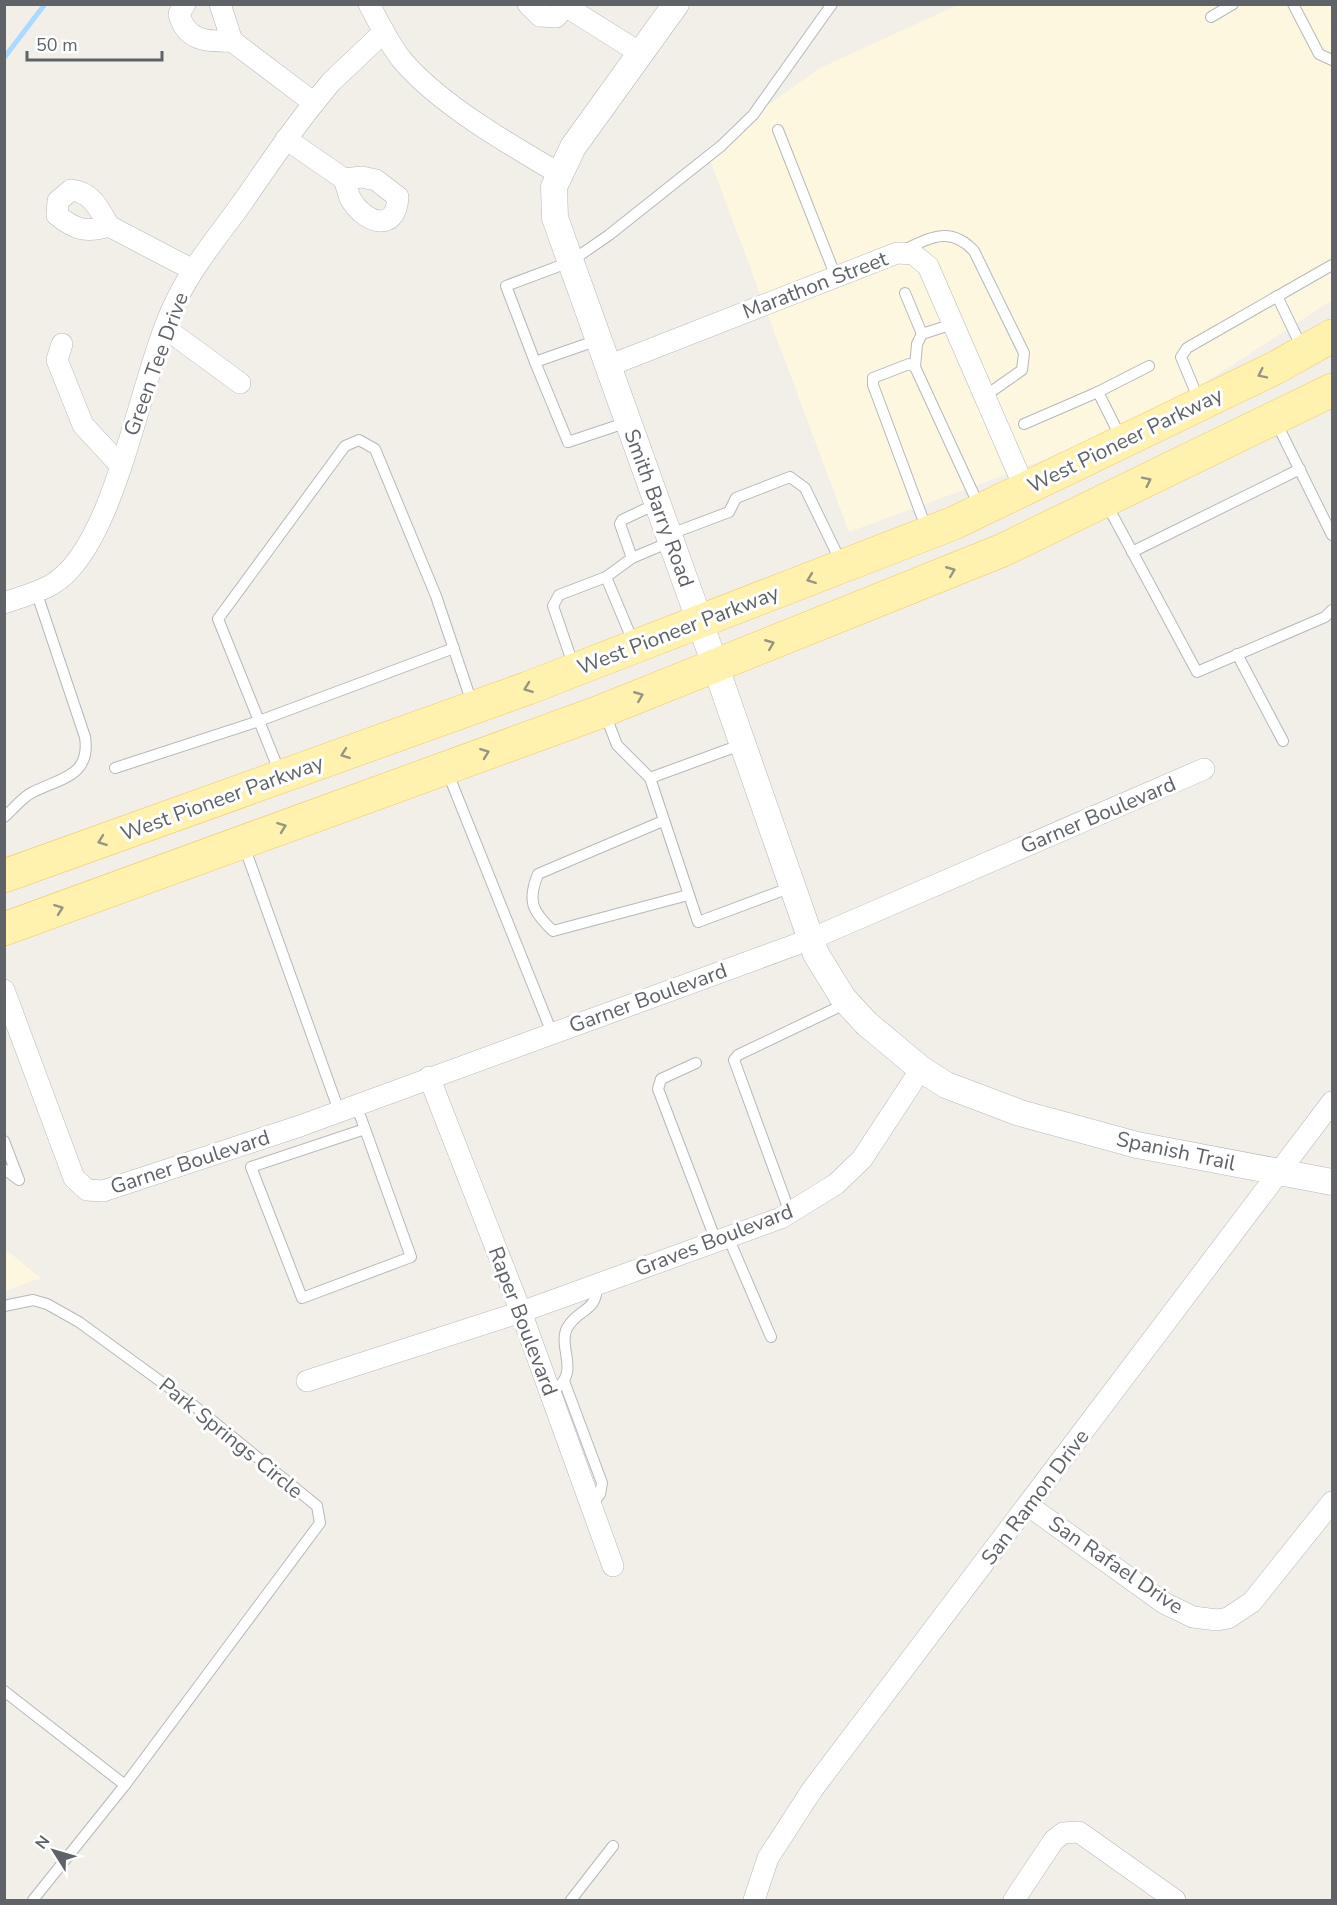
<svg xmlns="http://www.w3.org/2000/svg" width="1337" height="1905" viewBox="0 0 1337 1905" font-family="'Nunito Sans',sans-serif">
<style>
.commercial{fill:#fef7e0}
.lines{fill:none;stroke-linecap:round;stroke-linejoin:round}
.stream{stroke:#aadaff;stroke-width:5}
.service-casing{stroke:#b5b8bc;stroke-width:12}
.minor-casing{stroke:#b5b8bc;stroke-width:22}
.tertiary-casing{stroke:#b5b8bc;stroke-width:27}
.primary-casing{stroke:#f2c960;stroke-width:34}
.service{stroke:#fff;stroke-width:10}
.minor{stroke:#fff;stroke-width:21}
.tertiary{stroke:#fff;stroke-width:26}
.primary{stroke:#fff2af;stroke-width:33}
.oneway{stroke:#979581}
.labels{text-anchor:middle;stroke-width:6;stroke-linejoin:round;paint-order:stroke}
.street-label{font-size:21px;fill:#5f6368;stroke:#fff}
</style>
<rect width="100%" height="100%" fill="#f1efe8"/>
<!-- commercial -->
<g class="commercial">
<path d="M958 5H1332V300L1171 405 1026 467 849 532 706 149 820 68Z"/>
<path d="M4 1249H5L41 1278 5 1291Z"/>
</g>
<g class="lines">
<!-- stream -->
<path class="stream" d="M4 58 45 4"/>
<defs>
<g id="service">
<path d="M1293 4 1319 54 1332 60"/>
<path d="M1211 17 1233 4"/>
<path d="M778 130 836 277"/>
<path d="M904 250C931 237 951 226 974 251L1024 353 1022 370 985 396"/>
<path d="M905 293 922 334"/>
<path d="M1277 296 1303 350"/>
<path d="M598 340 535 362 506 286 570 262 609 235 721 146 753 115 832 4"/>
<path d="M535 362 568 442 628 422"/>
<path d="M915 367 917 344 922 334 953 324"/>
<path d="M1098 392 1149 366"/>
<path d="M1199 400 1181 357 1187 348 1332 265"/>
<path d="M1276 422 1332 535"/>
<path d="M1024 424 1098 392 1121 438"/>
<path d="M1106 503 1197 672 1325 617 1332 610"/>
<path d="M927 530 873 385V378L909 364 915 367 980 508"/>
<path d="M668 535 729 512 736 498 790 477 805 488 841 562"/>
<path d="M1132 552 1300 469"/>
<path d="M632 558 670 542"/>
<path d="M606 577 634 644"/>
<path d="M1237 654 1283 741"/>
<path d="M574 667 553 606 559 595 606 577 632 558 620 524 622 520 658 503"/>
<path d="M605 714 617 745 650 778 698 922 792 887"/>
<path d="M115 768 259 721 454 648"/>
<path d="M447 771 552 1033"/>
<path d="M280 773 218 619 345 446 359 440 375 449 436 596 473 706"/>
<path d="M650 778 743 744"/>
<path d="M4 817C14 809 22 797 33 792 61 778 91 776 85 737L36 591"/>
<path d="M663 821 538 874C527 901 532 911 553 931L688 895"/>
<path d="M244 846 339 1111"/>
<path d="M696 1063 661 1079 658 1089 716 1241"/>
<path d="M355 1105 361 1118 411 1257 302 1298 251 1167 365 1129"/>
<path d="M4 1141 19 1180 4 1169"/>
<path d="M790 1213 734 1060 738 1055 847 1003"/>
<path d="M728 1237 771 1337"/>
<path d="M4 1306 33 1300 47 1304 79 1322 193 1405 317 1506 320 1523 125 1785 33 1900"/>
<path d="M564 1381 602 1483 600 1494 591 1506"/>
<path d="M559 1386C578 1369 558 1347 567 1328 579 1307 597 1313 597 1285"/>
<path d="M4 1691 125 1785"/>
<path d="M571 1900 613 1846"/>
</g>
<g id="minor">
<path d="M185 4 179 14C186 41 207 42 232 41L220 4"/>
<path d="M369 4C379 23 389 44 402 60 439 104 510 145 560 174"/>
<path d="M528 4 540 16 556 17 568 4"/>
<path d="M567 7 640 53"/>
<path d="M232 41 314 103"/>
<path d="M286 139 344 179"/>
<path d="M362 177 376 180 398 197C396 235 363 222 350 198 348 192 346 185 344 179Z"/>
<path d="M109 226C99 209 92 192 71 190L58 201 57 215C75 230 87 233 109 226L193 270"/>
<path d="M165 328 240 383"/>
<path d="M62 344 57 360 83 425 121 466"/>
<path d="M608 366 897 253 913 254 928 266 1025 489"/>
<path d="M4 603C20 597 37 593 51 585 117 548 140 371 176 301 193 266 219 235 242 203 266 169 288 135 314 103L331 82 384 32"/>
<path d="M4 990 74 1178 87 1190 103 1191 300 1126 811 939 1204 769"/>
<path d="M429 1077 521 1312 613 1566"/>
<path d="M307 1381 521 1312 781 1218 836 1184 862 1159 921 1069"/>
<path d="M1029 1506 1164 1603 1193 1617 1217 1620 1228 1618 1252 1602 1332 1502"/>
<path d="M754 1900 768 1858 812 1790 1332 1102"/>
<path d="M1014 1900 1054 1840 1063 1833 1079 1832 1175 1900"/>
</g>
<path id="tertiary" d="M676 4 573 147 554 187 555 218 700 622 816 954 843 998 867 1024 921 1069 946 1085 1020 1113 1137 1145 1332 1182"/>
<g id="primary">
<path d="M4 876 528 688 954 523 1275 368 1332 336"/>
<path d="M4 929 597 713 1003 550 1332 390"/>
</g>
</defs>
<!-- service casing -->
<use href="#service" class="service-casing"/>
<!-- minor casing -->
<use href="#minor" class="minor-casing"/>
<!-- tertiary casing -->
<use href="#tertiary" class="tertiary-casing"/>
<!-- primary casing -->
<use href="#primary" class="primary-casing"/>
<!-- service -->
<use href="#service" class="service"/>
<!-- minor -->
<use href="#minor" class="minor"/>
<!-- tertiary -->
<use href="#tertiary" class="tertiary"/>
<!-- primary -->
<use href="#primary" class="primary"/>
</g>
<!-- one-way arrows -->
<defs><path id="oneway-chevron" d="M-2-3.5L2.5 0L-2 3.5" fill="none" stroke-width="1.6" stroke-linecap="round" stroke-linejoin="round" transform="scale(1.5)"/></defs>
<g class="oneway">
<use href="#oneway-chevron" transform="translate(1262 374) rotate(154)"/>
<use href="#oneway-chevron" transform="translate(1147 481) rotate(-26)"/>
<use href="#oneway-chevron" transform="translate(951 571) rotate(-22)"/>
<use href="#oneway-chevron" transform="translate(811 579) rotate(159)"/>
<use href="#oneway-chevron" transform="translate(770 644) rotate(-22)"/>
<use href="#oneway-chevron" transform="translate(528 688) rotate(160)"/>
<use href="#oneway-chevron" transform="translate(639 696) rotate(-22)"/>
<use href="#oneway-chevron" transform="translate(485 753) rotate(-20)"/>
<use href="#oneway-chevron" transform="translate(345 754) rotate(160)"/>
<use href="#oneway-chevron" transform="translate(282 827) rotate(-20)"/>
<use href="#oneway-chevron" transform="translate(102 841) rotate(160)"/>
<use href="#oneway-chevron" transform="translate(59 909) rotate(-20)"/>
</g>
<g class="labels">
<!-- street labels -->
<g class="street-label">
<text transform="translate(815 285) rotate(-21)" y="7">Marathon Street</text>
<text transform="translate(156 364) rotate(-70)" y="7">Green Tee Drive</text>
<text transform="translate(1125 440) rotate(-26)" y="7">West Pioneer Parkway</text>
<text transform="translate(659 508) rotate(70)" y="7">Smith Barry Road</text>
<text transform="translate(678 630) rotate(-21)" y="7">West Pioneer Parkway</text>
<text transform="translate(222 798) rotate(-20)" y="7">West Pioneer Parkway</text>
<text transform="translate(1098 815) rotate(-23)" y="7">Garner Boulevard</text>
<text transform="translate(648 998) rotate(-20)" y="7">Garner Boulevard</text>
<text transform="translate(1176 1151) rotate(12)" y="7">Spanish Trail</text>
<text transform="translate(190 1162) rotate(-18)" y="7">Garner Boulevard</text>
<text transform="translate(714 1240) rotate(-21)" y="7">Graves Boulevard</text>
<text transform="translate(523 1321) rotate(69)" y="7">Raper Boulevard</text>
<text transform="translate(231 1438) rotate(39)" y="7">Park Springs Circle</text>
<text transform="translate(1035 1497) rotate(-53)" y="7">San Ramon Drive</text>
<text transform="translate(1116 1565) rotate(34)" y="7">San Rafael Drive</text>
</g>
</g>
<!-- border -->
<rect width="1337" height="1905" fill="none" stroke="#5f6368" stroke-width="12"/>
<!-- north arrow -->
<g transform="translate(54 1851) rotate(307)" stroke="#ffffff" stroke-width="4.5" paint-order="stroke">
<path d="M0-4.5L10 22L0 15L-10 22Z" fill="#5f6368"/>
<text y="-9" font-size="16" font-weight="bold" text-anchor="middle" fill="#5f6368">N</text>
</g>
<!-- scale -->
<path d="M27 51v9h135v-9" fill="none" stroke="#5f6368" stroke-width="3"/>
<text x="36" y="51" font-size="18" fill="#5f6368" stroke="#ffffff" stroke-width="4.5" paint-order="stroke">50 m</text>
</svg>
